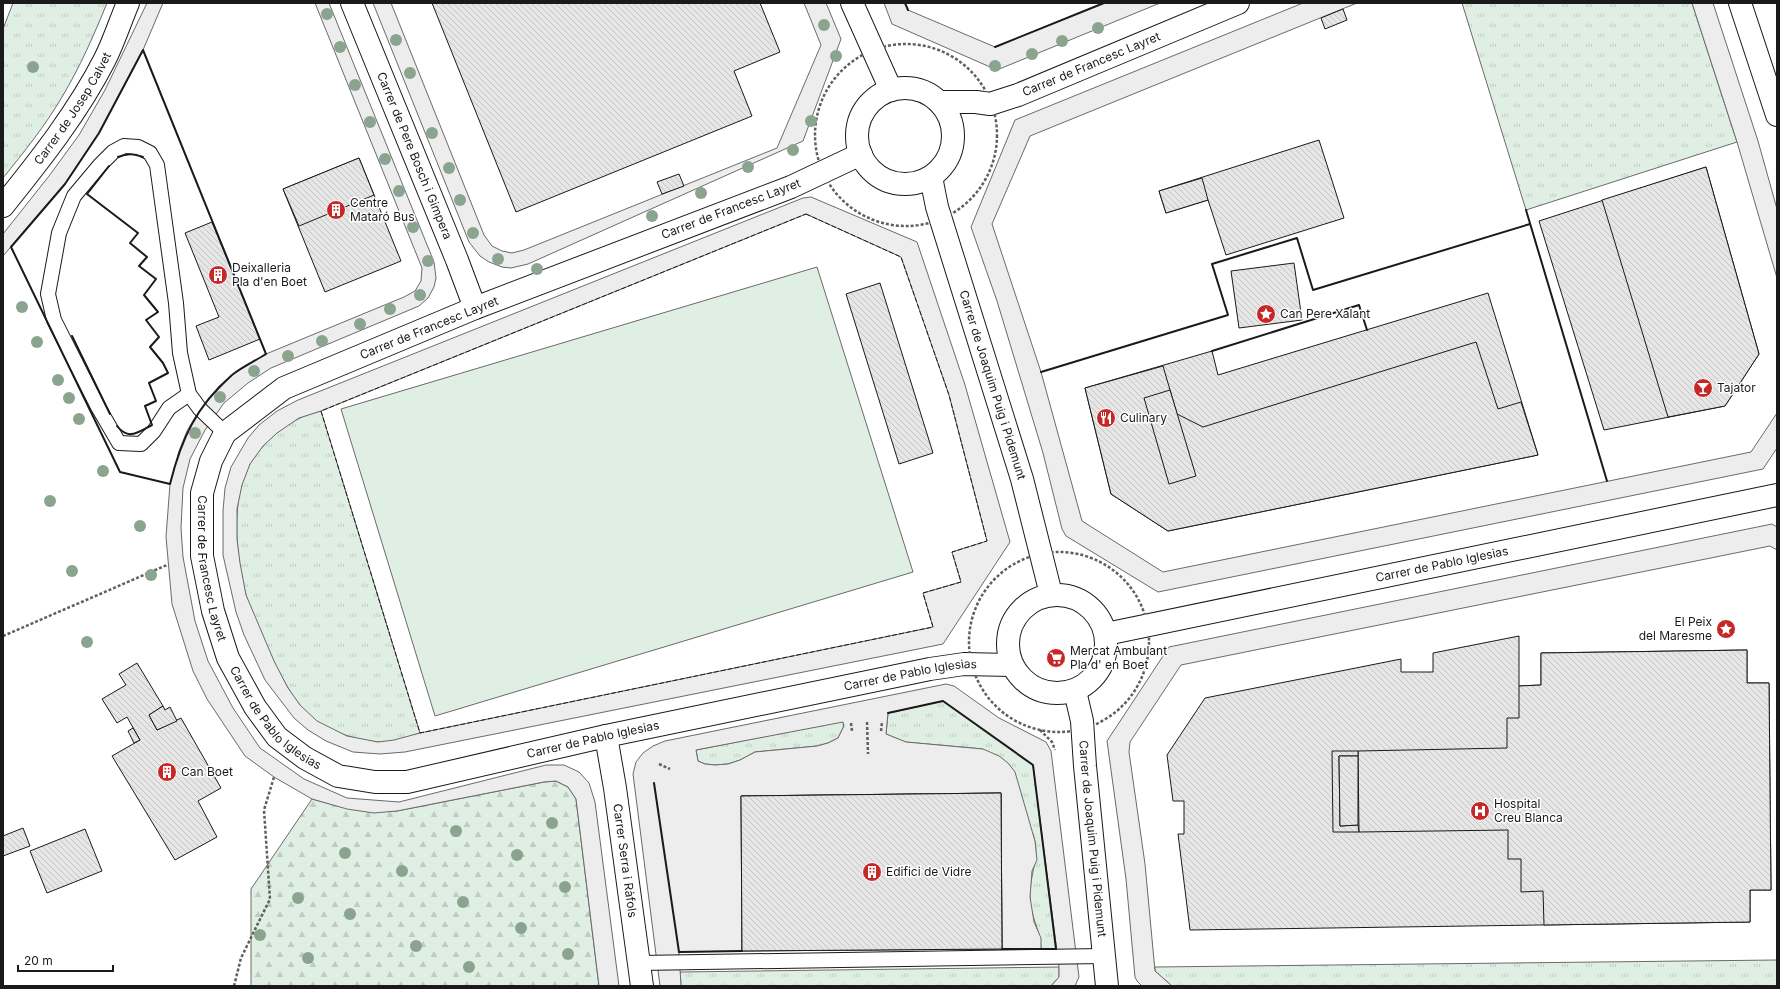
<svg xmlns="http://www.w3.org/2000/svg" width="1780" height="989" viewBox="0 0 1780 989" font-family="Inter,sans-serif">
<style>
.grass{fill:url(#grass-tufts);stroke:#6a6a6a}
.forest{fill:url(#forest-firs);stroke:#6a6a6a}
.green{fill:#e0efe3;stroke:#6a6a6a}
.parking{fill:#ededed;stroke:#6a6a6a;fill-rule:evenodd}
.building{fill:url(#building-back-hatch);stroke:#1a1a1a;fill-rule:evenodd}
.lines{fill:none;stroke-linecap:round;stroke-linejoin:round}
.service-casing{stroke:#1a1a1a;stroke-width:16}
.minor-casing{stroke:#1a1a1a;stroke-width:24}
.path{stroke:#5f5f5f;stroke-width:2.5;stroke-dasharray:3 2;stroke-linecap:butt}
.service{stroke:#fff;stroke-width:14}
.minor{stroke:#fff;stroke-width:22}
.fence{stroke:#1a1a1a;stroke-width:1;stroke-dasharray:5 2;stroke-linecap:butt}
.wall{stroke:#1a1a1a;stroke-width:2}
.tree{fill:#8aa48f}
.labels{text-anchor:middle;stroke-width:3;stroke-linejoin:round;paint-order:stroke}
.street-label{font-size:12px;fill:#1a1a1a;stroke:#fff}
.poi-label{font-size:12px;fill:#1a1a1a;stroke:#fff;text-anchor:start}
</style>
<defs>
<pattern id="grass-tufts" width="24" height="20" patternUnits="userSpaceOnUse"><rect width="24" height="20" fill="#e0efe3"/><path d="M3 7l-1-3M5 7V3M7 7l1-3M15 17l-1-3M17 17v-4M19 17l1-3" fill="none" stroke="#c0ccc2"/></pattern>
<pattern id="forest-firs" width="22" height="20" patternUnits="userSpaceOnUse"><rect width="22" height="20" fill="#e0efe3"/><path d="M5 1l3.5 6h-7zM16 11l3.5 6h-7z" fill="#c0ccc2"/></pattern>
<pattern id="building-back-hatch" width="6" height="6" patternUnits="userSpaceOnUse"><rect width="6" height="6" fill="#e6e6e6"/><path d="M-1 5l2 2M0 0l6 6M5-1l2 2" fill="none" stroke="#c5c5c5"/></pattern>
</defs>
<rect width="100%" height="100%" fill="#fff"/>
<!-- grass -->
<g class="grass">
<path d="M13 3H107C94 35 80 67 62 97 45 126 24 152 3 178V29Z"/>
<path d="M1462 3H1692L1737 142 1526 210Z"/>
<path d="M321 411 420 733C407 737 392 743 379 742 360 741 331 732 316 721 292 702 279 672 266 645 259 629 251 612 246 595 236 557 230 499 250 464 261 445 279 429 298 419 305 415 314 413 321 411Z"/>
<path d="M943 701 1033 765 1056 949H1041C1041 931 1030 916 1030 898 1029 874 1041 858 1033 834L983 749 905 742 886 734 888 713Z"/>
<path d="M843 721 844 726 838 738 828 743 817 746 755 752 740 760 728 764 715 765 705 764 698 761 696 750Z"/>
<path d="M1777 960V986H1172L1155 971V967Z"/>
<path d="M1059 967V977L1051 986H681L680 972Z"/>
</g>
<!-- forest -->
<path class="forest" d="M556 781 568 787 576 799 599 986H251V889L312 799C344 808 364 813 397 811L544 782Z"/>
<!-- green -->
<path class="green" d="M817 267 913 572 435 716 341 409Z"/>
<!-- parking -->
<g class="parking">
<path d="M147 3H163L143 50 99 133 65 184 3 256V234L49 176 79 135 105 90Z"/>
<path d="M315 3H329L434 262 436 278 434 287 428 298 419 306 271 368 248 383 224 403 205 430 190 459 183 488 181 528 183 557 195 621 208 661 233 708 260 748 304 779 347 798 399 802 546 765H564L579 772 589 783 595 802 619 986H599L576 799 568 787 556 781 544 782 397 811 374 813 347 809 312 799 274 777 245 756 207 699 193 671 172 604 166 537 170 484 179 451 187 431 200 409 233 374 266 354 404 297 415 291 421 281 422 268Z"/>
<path d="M373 3H391L484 235 492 246 502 251 512 253 524 250 777 148 821 45 804 3H826L841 39 803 141 528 264 511 268 502 267 489 262 480 256 469 242Z"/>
<path d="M884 3H905L908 10 995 47 1104 3H1160L997 70 892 24Z"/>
<path d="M1303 3H1357L1030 136 992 224 1041 372 1082 521 1163 572 1751 452 1777 413V448L1763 469 1158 592 1066 536 1062 529 1043 453 997 301 971 227 1015 120Z"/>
<path d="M1692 3H1713L1758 141 1777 209V278L1737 142Z"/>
<path d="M811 197 917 242 965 385 1010 542 943 644 405 752 380 754 353 752 326 741 308 730 294 718 265 680 244 635 236 612 223 555V511L225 488 231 467 248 438 259 425 277 411 298 400 803 198ZM806 214 901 257 949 395 987 541 952 552 961 582 923 593 933 627 420 733 394 740 378 742 347 736 317 721 300 705 288 688 274 661 246 595 240 563 237 539V509L242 485 250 464 263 446 277 433 299 418 321 411Z"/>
<path d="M1772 524 1777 527V550L1770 546 1181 665 1130 742 1129 752 1145 864 1155 971 1172 986H1142L1137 981 1135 977 1126 879 1107 741 1169 647Z"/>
<path d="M946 684 954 686 999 718 1046 742 1051 751 1079 977 1075 986H1051L1059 977V967L1033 765 943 701 888 713 886 734 906 742 983 749 999 756 1008 763 1015 772 1035 841 1037 860 1032 871 1030 897 1034 922 1041 938V949H1002L1001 793 742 796V951L679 952 681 986H660L633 774 636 762 643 753 653 746 665 741ZM843 722 844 726 838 738 828 743 817 746 755 752 740 760 728 764 715 765 705 764 698 761 696 750Z"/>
</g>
<!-- building -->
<g class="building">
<path d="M432 3H760L780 52 734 71 752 116 516 212Z"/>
<path d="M1343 9 1347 20 1325 29 1321 18Z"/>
<path d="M1319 140 1344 218 1226 255 1208 200 1166 213 1159 191Z"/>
<path d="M359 158 401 261 325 292 283 189Z"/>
<path d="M359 158 374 195 299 226 283 189Z"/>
<path d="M1706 167 1759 354 1725 406 1604 430 1539 221Z"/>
<path d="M1706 167 1759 354 1725 406 1668 417 1602 200Z"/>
<path d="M679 174 684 186 662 194 657 182Z"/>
<path d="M1202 178 1208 200 1166 213 1159 191Z"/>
<path d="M212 222 260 339 209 360 196 326 219 317 185 233Z"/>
<path d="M1294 263 1302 320 1239 328 1231 271Z"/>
<path d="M880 283 933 453 899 464 846 294Z"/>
<path d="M1488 293 1538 455 1168 531 1111 494 1085 388 1212 351 1218 375Z"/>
<path d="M1476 342 1498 409 1521 402 1538 455 1168 531 1111 494 1085 388 1163 366 1177 414 1203 427Z"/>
<path d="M1170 390 1196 476 1169 484 1144 398Z"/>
<path d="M1519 636V686L1541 685V653L1747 650V683H1769L1771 890H1750V922L1190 930 1178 834H1184V801H1173L1167 755 1205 698 1401 659V672H1433V653Z"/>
<path d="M1747 650V683H1769L1771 890H1750V922L1544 925 1543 891 1521 892V859H1508V830L1359 832 1358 751 1507 748V718H1519V686L1541 685V653Z"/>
<path d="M137 663 163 706 149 715 157 730 181 718 221 788 198 801 217 837 175 860 112 756 140 740 127 717 117 723 102 699 126 685 119 674Z"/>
<path d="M163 706 165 710 170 707 177 721 157 730 149 715Z"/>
<path d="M133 728 140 740 134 743 128 731Z"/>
<path d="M1332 751H1358V756H1339L1340 826 1358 825 1359 832H1333Z"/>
<path d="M1339 756H1358V825L1340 826Z"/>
<path d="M1001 793 1002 949 742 951 741 796ZM946 848V905L791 906 790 849Z"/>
<path d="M1001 793 1002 949 742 951 741 796Z"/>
<path d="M23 828 30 846 3 856V836Z"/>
<path d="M85 829 102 871 47 893 30 851Z"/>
</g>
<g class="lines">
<defs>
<g id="service">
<path d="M189 394 169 408 154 431 141 444 119 443 98 407 54 320 48 294 59 233 74 196 100 165 113 152 124 146 138 147 150 153 157 165 176 303 180 353 189 394 200 409 225 433"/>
<path d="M639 963 1105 956"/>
</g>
<g id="minor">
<path id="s1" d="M352 3 457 260 475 308"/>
<path d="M852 3 891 90"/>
<path d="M1740 3 1777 115"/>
<circle cx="905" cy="136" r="48"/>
<path id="s2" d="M939 102H976L990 104 1018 95 1238 3"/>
<path id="s3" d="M861 154 791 187 475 308 284 388 225 433 211 461 202 493V556L213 611 228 658 255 707 277 737 305 758 338 776 375 782H407L606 736 930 669 964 664 1011 665"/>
<path id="s4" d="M931 177 937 207 1022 479 1051 594"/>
<path id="s5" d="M3 206C40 160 78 112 105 59 114 41 120 22 128 3"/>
<circle cx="1057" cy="644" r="49"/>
<path id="s6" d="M1106 634 1777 495"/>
<path id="s7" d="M1075 691 1082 721 1085 766 1107 986"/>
<path id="s8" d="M606 736 615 788 642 986"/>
</g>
</defs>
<!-- service casing -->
<use href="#service" class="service-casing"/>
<!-- minor casing -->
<use href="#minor" class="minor-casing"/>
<!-- path -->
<g class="path">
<circle cx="906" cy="135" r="91"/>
<circle cx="1059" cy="642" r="90"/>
<path d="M3 636 167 565"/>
<path d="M867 722 868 754"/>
<path d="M851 723 852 731"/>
<path d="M1040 730 1052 742 1055 750"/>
<path d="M881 731 882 722"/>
<path d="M659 764 670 769"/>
<path d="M234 986 241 958 270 899 264 810 274 777"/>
</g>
<!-- service -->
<use href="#service" class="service"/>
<!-- minor -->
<use href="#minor" class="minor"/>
<!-- fence -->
<path class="fence" d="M806 214 901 257 949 395 987 541 952 552 961 582 923 593 933 627 420 733 321 411Z"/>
<!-- wall -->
<g class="wall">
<path d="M905 3 908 10"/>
<path d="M995 47 1104 3"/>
<path d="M143 50 266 354C255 361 242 367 232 375 196 406 181 440 170 484L120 472 11 247 65 184 99 133Z"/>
<path d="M118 157C128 153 134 154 143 157"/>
<path d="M109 166 87 194 138 233 130 243 147 257 139 266 156 279 144 295 158 312 146 320 159 337 150 347 163 363 168 373 149 383 156 401 145 406 152 425C138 432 129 441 117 426"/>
<path d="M1526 210 1607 481"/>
<path d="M72 336 110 414"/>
<path d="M1212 351 1359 305 1367 330"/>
<path d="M1041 372 1228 315 1212 264 1297 238 1313 290 1530 224"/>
<path d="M888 713 943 701 1033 765 1056 949H1002"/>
<path d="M654 783 679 952 742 951"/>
</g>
</g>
<!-- trees -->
<g class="tree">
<circle cx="327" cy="14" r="6"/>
<circle cx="824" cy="25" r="6"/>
<circle cx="1098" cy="28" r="6"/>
<circle cx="396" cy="40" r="6"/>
<circle cx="1062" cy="41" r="6"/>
<circle cx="340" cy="47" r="6"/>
<circle cx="1032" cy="54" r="6"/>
<circle cx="836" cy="56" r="6"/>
<circle cx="995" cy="66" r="6"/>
<circle cx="33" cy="67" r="6"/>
<circle cx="410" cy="73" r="6"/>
<circle cx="355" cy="85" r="6"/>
<circle cx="811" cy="121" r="6"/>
<circle cx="370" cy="122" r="6"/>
<circle cx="432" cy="133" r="6"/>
<circle cx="793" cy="150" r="6"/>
<circle cx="385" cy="159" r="6"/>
<circle cx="748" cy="167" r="6"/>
<circle cx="449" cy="168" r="6"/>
<circle cx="399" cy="191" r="6"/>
<circle cx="701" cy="193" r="6"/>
<circle cx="460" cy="200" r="6"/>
<circle cx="652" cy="216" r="6"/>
<circle cx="413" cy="227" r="6"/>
<circle cx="473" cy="233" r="6"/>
<circle cx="498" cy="259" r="6"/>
<circle cx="428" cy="261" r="6"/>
<circle cx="537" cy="269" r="6"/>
<circle cx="420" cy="295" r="6"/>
<circle cx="22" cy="307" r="6"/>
<circle cx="390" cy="309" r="6"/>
<circle cx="360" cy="324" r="6"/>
<circle cx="322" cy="341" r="6"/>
<circle cx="37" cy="342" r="6"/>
<circle cx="288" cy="356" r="6"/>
<circle cx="254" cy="371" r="6"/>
<circle cx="58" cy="380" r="6"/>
<circle cx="220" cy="397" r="6"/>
<circle cx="69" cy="398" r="6"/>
<circle cx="79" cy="419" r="6"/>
<circle cx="195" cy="433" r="6"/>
<circle cx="103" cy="471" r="6"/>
<circle cx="50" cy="501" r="6"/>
<circle cx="140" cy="526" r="6"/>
<circle cx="72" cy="571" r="6"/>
<circle cx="151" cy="575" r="6"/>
<circle cx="87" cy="642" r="6"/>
<circle cx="552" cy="823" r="6"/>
<circle cx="456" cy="831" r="6"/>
<circle cx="345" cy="853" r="6"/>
<circle cx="517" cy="855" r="6"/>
<circle cx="402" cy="871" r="6"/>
<circle cx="565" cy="887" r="6"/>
<circle cx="298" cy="898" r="6"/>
<circle cx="463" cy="902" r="6"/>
<circle cx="350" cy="914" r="6"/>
<circle cx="521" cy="928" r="6"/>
<circle cx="260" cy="935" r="6"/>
<circle cx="416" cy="946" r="6"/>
<circle cx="568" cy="954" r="6"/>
<circle cx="308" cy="958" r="6"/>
<circle cx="469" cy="967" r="6"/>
</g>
<!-- icons -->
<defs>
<symbol id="building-disc" viewBox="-11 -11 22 22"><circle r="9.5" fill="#c62828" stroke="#fff"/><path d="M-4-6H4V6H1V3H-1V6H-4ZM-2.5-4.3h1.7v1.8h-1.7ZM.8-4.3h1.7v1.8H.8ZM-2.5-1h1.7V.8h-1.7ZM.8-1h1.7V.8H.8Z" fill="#fff"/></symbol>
<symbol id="sight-disc" viewBox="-11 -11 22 22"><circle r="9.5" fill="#c62828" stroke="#fff"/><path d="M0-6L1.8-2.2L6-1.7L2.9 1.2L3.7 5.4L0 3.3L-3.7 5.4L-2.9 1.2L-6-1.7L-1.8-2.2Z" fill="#fff"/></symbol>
<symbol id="bar-disc" viewBox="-11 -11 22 22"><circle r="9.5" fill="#c62828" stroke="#fff"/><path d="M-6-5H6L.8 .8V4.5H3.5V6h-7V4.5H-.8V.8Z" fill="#fff"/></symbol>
<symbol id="restaurant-disc" viewBox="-11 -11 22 22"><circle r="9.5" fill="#c62828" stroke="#fff"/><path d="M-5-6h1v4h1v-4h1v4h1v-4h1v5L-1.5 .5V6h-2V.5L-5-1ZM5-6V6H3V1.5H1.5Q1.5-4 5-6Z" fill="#fff"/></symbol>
<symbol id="supermarket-disc" viewBox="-11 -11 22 22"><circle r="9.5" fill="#c62828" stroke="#fff"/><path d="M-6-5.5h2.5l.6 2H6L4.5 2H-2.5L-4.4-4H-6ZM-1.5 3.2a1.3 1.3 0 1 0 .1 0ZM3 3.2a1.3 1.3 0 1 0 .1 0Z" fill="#fff"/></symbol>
<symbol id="hospital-disc" viewBox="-11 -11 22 22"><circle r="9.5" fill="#c62828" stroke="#fff"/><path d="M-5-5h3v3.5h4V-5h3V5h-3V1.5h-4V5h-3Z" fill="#fff"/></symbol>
</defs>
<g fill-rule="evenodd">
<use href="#building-disc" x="325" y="199" width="22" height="22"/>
<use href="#building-disc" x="207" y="264" width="22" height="22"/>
<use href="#sight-disc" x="1255" y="303" width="22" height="22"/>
<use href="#bar-disc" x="1692" y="377" width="22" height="22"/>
<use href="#restaurant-disc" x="1095" y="407" width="22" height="22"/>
<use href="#sight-disc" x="1715" y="618" width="22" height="22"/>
<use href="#supermarket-disc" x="1045" y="647" width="22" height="22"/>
<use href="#building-disc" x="156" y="761" width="22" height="22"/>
<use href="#hospital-disc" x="1469" y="800" width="22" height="22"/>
<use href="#building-disc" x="861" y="861" width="22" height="22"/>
</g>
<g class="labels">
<!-- street labels -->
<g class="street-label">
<text dy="4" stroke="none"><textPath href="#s2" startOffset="160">Carrer de Francesc Layret</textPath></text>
<text dy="4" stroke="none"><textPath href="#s5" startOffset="120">Carrer de Josep Calvet</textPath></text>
<text dy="4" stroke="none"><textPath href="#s1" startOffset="165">Carrer de Pere Bosch i Gimpera</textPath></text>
<text transform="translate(731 209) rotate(-21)" y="4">Carrer de Francesc Layret</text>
<text transform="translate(429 328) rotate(-22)" y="4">Carrer de Francesc Layret</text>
<text dy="4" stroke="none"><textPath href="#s4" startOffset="217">Carrer de Joaquim Puig i Pidemunt</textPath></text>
<text dy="4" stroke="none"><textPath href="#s6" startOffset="343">Carrer de Pablo Iglesias</textPath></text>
<text dy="4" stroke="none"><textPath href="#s3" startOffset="838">Carrer de Francesc Layret</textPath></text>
<text dy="4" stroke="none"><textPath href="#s3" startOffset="1680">Carrer de Pablo Iglesias</textPath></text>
<text dy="4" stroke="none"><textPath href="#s3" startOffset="1008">Carrer de Pablo Iglesias</textPath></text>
<text dy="4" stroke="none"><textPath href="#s3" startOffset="1356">Carrer de Pablo Iglesias</textPath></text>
<text dy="4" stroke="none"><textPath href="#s7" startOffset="149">Carrer de Joaquim Puig i Pidemunt</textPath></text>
<text dy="4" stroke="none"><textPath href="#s8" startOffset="126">Carrer Serra i Ràfols</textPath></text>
</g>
<!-- poi labels -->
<g class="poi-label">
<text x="350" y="207">Centre<tspan x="350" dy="14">Mataró Bus</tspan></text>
<text x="232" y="272">Deixalleria<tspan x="232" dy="14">Pla d'en Boet</tspan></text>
<text x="1280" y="318">Can Pere Xalant</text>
<text x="1717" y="392">Tajator</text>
<text x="1120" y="422">Culinary</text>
<text x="1712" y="626" text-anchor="end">El Peix<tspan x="1712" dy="14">del Maresme</tspan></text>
<text x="1070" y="655">Mercat Ambulant<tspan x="1070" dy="14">Pla d' en Boet</tspan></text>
<text x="181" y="776">Can Boet</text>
<text x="1494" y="808">Hospital<tspan x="1494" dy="14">Creu Blanca</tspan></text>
<text x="886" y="876">Edifici de Vidre</text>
</g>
</g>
<!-- border -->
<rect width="1780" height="989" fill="none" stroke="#1a1a1a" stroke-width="8"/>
<!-- scale -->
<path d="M18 965v6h95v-6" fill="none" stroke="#1a1a1a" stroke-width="2"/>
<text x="24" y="965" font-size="12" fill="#1a1a1a" stroke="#ffffff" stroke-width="3" paint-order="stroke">20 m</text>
</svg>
